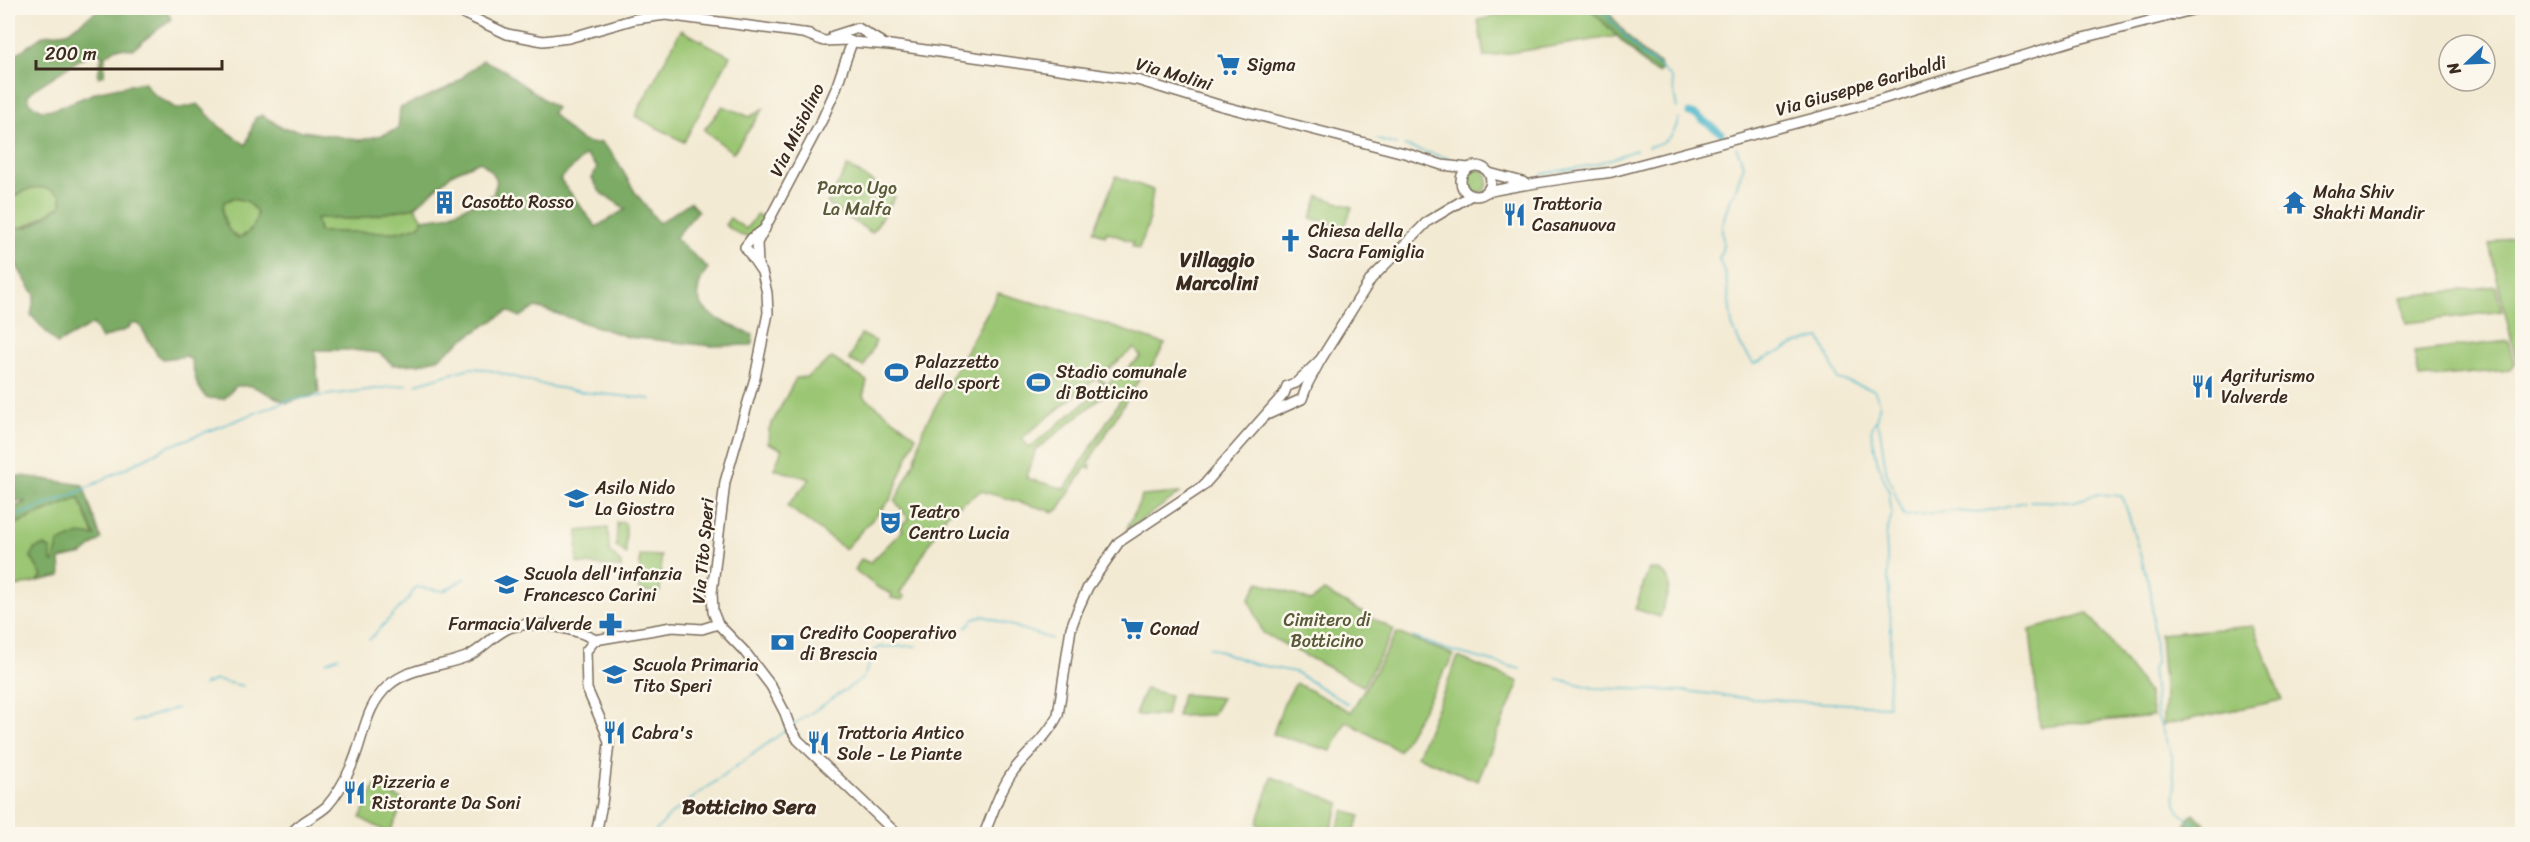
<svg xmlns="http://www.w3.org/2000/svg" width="2530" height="842" viewBox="0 0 2530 842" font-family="Sriracha,sans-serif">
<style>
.green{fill:#9bc673;stroke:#6b7848;stroke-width:1.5;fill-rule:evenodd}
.forest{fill:#7cab65;stroke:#5c6a42;stroke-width:1.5;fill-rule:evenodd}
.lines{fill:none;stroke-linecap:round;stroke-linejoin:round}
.stream{stroke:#4fb8cc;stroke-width:1.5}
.canal{stroke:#4fb8cc;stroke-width:7}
.minor-casing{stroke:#7b6d5d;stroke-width:12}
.minor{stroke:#fff;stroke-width:9}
.labels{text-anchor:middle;stroke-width:5;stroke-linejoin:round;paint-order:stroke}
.poi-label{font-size:18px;fill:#3b2a1e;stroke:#fbf7ec;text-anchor:start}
.street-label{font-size:18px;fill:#3b2a1e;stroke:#fbf7ec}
.park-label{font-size:18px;fill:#585938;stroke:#fbf7ec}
.neighbourhood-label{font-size:20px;font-weight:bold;fill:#3b2a1e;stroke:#fbf7ec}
.quarter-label{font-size:21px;font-weight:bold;fill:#3b2a1e;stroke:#fbf7ec}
</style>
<rect width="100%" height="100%" fill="#fbf7ec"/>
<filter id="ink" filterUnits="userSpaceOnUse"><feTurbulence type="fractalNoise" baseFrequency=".0167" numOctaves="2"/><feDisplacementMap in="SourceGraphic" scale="12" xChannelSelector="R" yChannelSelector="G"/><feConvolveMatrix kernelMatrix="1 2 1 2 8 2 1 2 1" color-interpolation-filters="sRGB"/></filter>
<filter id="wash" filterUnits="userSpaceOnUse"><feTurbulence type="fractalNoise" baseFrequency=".008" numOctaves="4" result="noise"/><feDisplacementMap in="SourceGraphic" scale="24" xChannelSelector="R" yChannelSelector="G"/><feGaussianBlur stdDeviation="1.35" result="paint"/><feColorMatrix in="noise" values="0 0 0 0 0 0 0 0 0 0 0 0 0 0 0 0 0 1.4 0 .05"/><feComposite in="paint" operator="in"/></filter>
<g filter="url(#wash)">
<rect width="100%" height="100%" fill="#f3ead3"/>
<!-- green -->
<g class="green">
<path d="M1532 8H1589L1618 36 1484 57 1478 20Z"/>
<path d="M681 30 730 56 684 142 635 116Z"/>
<path d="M723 106 750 117 764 108 733 153 704 130Z"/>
<path d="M848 166 895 197 872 233 827 204Z"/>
<circle cx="1476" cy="181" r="12"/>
<path d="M1116 176 1153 190 1148 225 1139 249 1132 246 1133 242 1107 232 1105 236 1094 231Z"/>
<path d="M35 186 49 187 61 195V206C45 213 35 226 17 228L8 220V200Z"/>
<path d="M1319 196 1352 207 1344 229 1311 218Z"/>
<path d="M233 198 247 201 257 212C257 224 250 234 238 239 226 231 220 216 224 202Z"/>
<path d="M415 207 423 219 419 226 397 232H320L315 218 357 219Z"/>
<path d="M757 214 764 219 755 232 748 237 740 235 725 225 730 218 746 229Z"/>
<path d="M2522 234V363L2517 364 2489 244Z"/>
<path d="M2496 286 2502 311 2407 323 2401 297Z"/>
<path d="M998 293 1065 311 1165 344 1148 373 1144 371 1088 463 1091 465 1090 469 1086 467 1058 510 1054 512 981 491 947 514 900 593 905 597 903 600 891 598 892 594 877 587 855 570 861 559 870 563 903 530 900 526 909 519 895 501 915 461 923 429ZM1134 348 1141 357 1106 385 1100 376ZM1097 378 1104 387 1029 448 1022 438ZM1108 392 1121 399 1065 489 1026 478 1036 450Z"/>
<path d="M861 334 876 341 864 367 849 360Z"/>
<path d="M2508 341 2514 364 2510 370 2419 378 2414 352Z"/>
<path d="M832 358 867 381 863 396 916 436 891 499 845 549 787 506 810 479 774 469 782 449 768 443 769 429 796 378 807 377Z"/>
<path d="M1180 493 1126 531 1142 496Z"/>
<path d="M79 498 95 537 57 554 55 562 31 557 42 576 38 581 8 589V527Z"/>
<path d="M624 522 626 526V554L616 546 617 523Z"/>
<path d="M608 528 609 550 621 564V568L577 563 578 531Z"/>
<path d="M640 555 661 556 660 592 639 591Z"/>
<path d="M1649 569C1681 570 1666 598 1660 617L1635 609Z"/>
<path d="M1259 582 1311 601 1324 591 1394 630 1363 686 1263 633 1249 599Z"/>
<path d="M2088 613 2148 692 2153 716 2040 727 2030 630Z"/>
<path d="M2254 626 2282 700 2162 725 2165 699 2160 634Z"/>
<path d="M1397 633 1454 655 1399 751 1346 721 1331 751 1273 734 1284 703 1296 683 1351 712Z"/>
<path d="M1458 657 1519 682 1478 781 1417 756Z"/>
<path d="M1145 689 1170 695 1166 716 1135 715Z"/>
<path d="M1182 694 1222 698 1212 715 1177 716Z"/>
<path d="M1272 777 1340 803 1329 834H1280L1257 824Z"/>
<path d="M375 786 405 801 389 833 360 818Z"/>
<path d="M1344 810 1360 816 1353 834H1335Z"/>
</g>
<!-- forest -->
<g class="forest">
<path d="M101 8H166L171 19 133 49 117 48 105 56 104 75 99 77 98 75 102 55 93 51 37 87 28 95 29 103 42 110 55 109 100 91 144 82 153 94 177 109 198 104 219 126 246 145 255 118 262 115 283 128 361 140 382 135 398 129 400 108 452 86 483 60 506 71 512 77 556 108 552 113C566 126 580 149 601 142L614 156 635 192 659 223 690 202 698 211 675 238 708 268C678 309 722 321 753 335L752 345 712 346 628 337 536 307 520 317 508 311 465 338 439 358 419 364 393 365 379 353 352 350H315L319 393 287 403 252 386H236L224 399 206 398 197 384 191 360 186 356 163 359 157 354 139 324H131L128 329 101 339 93 324 57 344 31 315 35 295C12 259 7 257 8 214L12 225C28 236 48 212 61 206V195C42 182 27 187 8 200V205V60L44 35 67 32ZM586 155 597 167 592 178 600 192 626 209 596 227 560 179ZM480 161 491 171 497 181 493 195 445 216 423 219 419 226 397 232H319L316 218 357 219 415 207 453 173ZM233 198 247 201 257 212C257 224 250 234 238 238 226 231 220 216 224 202Z"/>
<path d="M1589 8H1605C1616 21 1645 61 1660 63L1661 70 1658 73 1651 70Z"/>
<path d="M23 476 83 485 101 539 83 554 60 559 61 576 38 581 42 576 31 557 34 549 44 545 51 550V561L54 562 58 543 79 534 95 536 79 498 8 527V509L26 502 8 500V477Z"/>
<path d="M2194 813 2214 834H2196L2185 824 2188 817Z"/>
</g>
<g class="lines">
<!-- stream -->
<g class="stream">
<path d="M1600 8 1644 57 1658 65 1671 78 1677 108"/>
<path d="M1376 139 1396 145"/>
<path d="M1404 146 1451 159"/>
<path d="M1648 147C1667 142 1674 137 1679 118"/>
<path d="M1736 147 1744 165 1734 194 1730 198 1722 225 1723 246 1719 259 1726 277 1732 325 1741 346 1754 364 1798 343 1820 338 1838 379 1874 390 1880 403 1876 420 1880 429 1886 471 1904 516 1956 511 1976 513 2025 502"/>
<path d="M1542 174 1593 165 1636 150"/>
<path d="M416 384 470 368 485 369 548 386 582 392 651 399"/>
<path d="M2030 501 2072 502 2098 494 2121 496 2124 500 2151 592 2156 663 2152 669 2157 716 2172 756 2176 804 2179 812 2208 834"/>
<path d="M8 519 79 492 167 447 289 400 406 385"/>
<path d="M966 628 974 619 984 616 1051 639"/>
<path d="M1413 637 1445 649 1520 669"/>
<path d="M369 640 409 598 416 587 444 591 465 578"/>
<path d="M1209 647 1254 664 1295 672 1348 704"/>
<path d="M326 662 338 657"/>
<path d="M1558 679 1594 688 1685 691 1753 699 1888 706 1891 632 1886 536 1892 514 1889 492 1878 463 1871 431 1876 420"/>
<path d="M203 685 216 680 243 686"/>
<path d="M133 722 177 708"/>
<path d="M793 725 863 678 875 651 880 647 916 646"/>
<path d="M653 834 671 814 786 730"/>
</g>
<!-- canal -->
<path class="canal" d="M1689 113 1696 115 1721 133"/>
</g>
</g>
<g filter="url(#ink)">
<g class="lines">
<defs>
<g id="minor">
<path d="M452 8 507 34 543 41 569 38 635 19 666 15 810 34"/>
<path d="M804 33 824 41 848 40 852 42 890 45 1137 80 1222 106 1408 154 1442 165 1468 168"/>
<path d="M833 36 858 28 881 42"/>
<circle cx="1476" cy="181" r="15"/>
<path d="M1489 173 1523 182"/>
<path d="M1487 192C1528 183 1570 178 1612 172L1856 107 2075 40 2200 8"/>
<path d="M765 229 752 238 745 247 762 272 767 293 768 313 755 378 725 482 712 593 713 612 718 624 745 652 771 686 785 713 790 727 798 740 897 834"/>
<path d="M758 264 757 243 822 120 835 91 852 42"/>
<path d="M1269 414 1302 399 1308 383 1321 359 1371 279 1428 221 1470 196"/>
<path d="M595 640 586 651 587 689 605 730 609 743 602 804 596 834"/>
<path d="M595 640 672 627 702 629 718 624"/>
<path d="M291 834C300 821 315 817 327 806 336 796 345 780 351 767 364 739 364 707 389 685 410 667 441 667 466 657 481 651 492 636 507 629 527 619 577 628 595 640"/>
<path d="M984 834C993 813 1000 789 1014 770 1028 752 1048 736 1058 715L1071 628 1078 609 1088 587 1119 542 1203 486 1284 394 1287 386 1296 383 1321 359"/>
</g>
</defs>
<!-- minor casing -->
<use href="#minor" class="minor-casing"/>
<!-- minor -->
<use href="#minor" class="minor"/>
</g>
</g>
<!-- icons -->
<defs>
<symbol id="supermarket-bare" viewBox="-9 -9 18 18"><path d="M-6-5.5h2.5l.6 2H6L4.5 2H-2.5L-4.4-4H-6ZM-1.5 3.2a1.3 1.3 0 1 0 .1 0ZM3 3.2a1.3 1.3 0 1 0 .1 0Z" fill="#1f6fb2" stroke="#fbf7ec" stroke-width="2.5" paint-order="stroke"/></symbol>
<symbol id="building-bare" viewBox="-9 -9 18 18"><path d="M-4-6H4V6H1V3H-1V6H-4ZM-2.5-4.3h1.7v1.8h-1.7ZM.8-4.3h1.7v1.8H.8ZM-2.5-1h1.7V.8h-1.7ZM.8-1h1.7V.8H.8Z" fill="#1f6fb2" stroke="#fbf7ec" stroke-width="2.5" paint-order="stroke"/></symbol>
<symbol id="temple-bare" viewBox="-9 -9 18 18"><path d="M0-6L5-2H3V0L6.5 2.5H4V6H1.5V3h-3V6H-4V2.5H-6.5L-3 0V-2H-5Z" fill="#1f6fb2" stroke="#fbf7ec" stroke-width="2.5" paint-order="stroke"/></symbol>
<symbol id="restaurant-bare" viewBox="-9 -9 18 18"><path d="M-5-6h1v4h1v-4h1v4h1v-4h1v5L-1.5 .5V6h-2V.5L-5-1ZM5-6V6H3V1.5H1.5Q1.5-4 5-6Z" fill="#1f6fb2" stroke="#fbf7ec" stroke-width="2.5" paint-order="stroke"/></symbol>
<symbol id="church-bare" viewBox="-9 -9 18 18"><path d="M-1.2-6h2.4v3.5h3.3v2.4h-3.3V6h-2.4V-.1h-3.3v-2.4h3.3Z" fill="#1f6fb2" stroke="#fbf7ec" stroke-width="2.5" paint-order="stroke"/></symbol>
<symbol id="stadium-bare" viewBox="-9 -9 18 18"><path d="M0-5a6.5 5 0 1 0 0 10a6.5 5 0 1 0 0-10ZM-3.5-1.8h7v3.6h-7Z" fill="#1f6fb2" stroke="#fbf7ec" stroke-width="2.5" paint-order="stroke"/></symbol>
<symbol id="school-bare" viewBox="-9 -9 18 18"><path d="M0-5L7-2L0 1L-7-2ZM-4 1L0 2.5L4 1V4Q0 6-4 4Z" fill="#1f6fb2" stroke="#fbf7ec" stroke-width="2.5" paint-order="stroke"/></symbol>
<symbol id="theatre-bare" viewBox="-9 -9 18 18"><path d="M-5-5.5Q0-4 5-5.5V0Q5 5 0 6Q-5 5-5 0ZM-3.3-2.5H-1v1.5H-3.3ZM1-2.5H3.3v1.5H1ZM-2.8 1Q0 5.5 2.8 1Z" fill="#1f6fb2" stroke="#fbf7ec" stroke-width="2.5" paint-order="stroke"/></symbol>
<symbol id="pharmacy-bare" viewBox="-9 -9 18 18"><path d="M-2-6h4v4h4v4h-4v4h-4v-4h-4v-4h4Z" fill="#1f6fb2" stroke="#fbf7ec" stroke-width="2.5" paint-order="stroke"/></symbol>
<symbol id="bank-bare" viewBox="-9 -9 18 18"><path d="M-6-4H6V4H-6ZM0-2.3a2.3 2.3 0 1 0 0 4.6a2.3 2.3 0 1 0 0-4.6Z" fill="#1f6fb2" stroke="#fbf7ec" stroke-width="2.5" paint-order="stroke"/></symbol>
</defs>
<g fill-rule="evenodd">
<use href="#supermarket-bare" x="1212" y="48" width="33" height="33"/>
<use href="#building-bare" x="428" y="186" width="33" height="33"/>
<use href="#temple-bare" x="2278" y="186" width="33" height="33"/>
<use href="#restaurant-bare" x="1498" y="198" width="33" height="33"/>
<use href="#church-bare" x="1274" y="224" width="33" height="33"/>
<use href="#stadium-bare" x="880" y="356" width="33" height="33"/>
<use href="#stadium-bare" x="1022" y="366" width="33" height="33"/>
<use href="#restaurant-bare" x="2186" y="370" width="33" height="33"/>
<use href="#school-bare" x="560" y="482" width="33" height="33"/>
<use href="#theatre-bare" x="874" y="506" width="33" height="33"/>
<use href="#school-bare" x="490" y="568" width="33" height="33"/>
<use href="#pharmacy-bare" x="594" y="608" width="33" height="33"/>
<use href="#supermarket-bare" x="1116" y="612" width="33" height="33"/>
<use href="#bank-bare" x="766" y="626" width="33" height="33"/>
<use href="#school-bare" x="598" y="658" width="33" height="33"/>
<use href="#restaurant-bare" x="598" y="716" width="33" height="33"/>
<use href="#restaurant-bare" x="802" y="726" width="33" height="33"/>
<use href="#restaurant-bare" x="338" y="776" width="33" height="33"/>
</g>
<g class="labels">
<!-- poi labels -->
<g class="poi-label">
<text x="1247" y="71">Sigma</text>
<text x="2313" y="198">Maha Shiv<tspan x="2313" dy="21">Shakti Mandir</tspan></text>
<text x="462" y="208">Casotto Rosso</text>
<text x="1532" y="210">Trattoria<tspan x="1532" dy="21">Casanuova</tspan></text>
<text x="1308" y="237">Chiesa della<tspan x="1308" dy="21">Sacra Famiglia</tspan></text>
<text x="915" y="368">Palazzetto<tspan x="915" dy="21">dello sport</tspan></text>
<text x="1056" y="378">Stadio comunale<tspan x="1056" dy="21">di Botticino</tspan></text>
<text x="2221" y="382">Agriturismo<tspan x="2221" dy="21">Valverde</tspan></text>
<text x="595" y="494">Asilo Nido<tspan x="595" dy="21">La Giostra</tspan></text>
<text x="909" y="518">Teatro<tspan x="909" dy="21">Centro Lucia</tspan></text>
<text x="524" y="580">Scuola dell'infanzia<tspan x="524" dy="21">Francesco Carini</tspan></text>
<text x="592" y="630" text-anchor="end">Farmacia Valverde</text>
<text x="1150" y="635">Conad</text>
<text x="800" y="639">Credito Cooperativo<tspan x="800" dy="21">di Brescia</tspan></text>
<text x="633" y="671">Scuola Primaria<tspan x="633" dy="21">Tito Speri</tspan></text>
<text x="632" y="739">Cabra's</text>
<text x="837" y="739">Trattoria Antico<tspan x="837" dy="21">Sole - Le Piante</tspan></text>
<text x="372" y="788">Pizzeria e<tspan x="372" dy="21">Ristorante Da Soni</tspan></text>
</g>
<!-- street labels -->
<g class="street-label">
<text transform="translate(1174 74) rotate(16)" y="6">Via Molini</text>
<text transform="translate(1861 86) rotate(-16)" y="6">Via Giuseppe Garibaldi</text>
<text transform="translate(797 130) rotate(-64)" y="6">Via Misiolino</text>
<text transform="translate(703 551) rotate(-85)" y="6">Via Tito Speri</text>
</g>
<!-- park labels -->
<g class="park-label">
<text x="857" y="194">Parco Ugo<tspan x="857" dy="21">La Malfa</tspan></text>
<text x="1327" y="626">Cimitero di<tspan x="1327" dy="21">Botticino</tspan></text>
</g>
<!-- neighbourhood labels -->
<g class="neighbourhood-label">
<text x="1217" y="267">Villaggio<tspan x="1217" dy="23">Marcolini</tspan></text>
</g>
<!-- quarter labels -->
<g class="quarter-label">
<text x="749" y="814">Botticino Sera</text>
</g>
</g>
<!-- margin -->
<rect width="2530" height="842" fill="none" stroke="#fbf7ec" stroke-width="30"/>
<!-- north arrow -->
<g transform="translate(2467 63) rotate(247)"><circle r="28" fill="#fbf7ec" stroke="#aea59a" stroke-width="1.5"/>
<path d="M0-4.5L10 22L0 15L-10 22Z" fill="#1f6fb2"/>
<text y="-9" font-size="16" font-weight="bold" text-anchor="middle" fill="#3b2a1e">N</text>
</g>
<!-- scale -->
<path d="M36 60v9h186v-9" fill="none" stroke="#3b2a1e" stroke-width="3"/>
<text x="45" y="60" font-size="18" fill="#3b2a1e" stroke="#fbf7ec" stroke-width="4.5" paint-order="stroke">200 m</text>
</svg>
